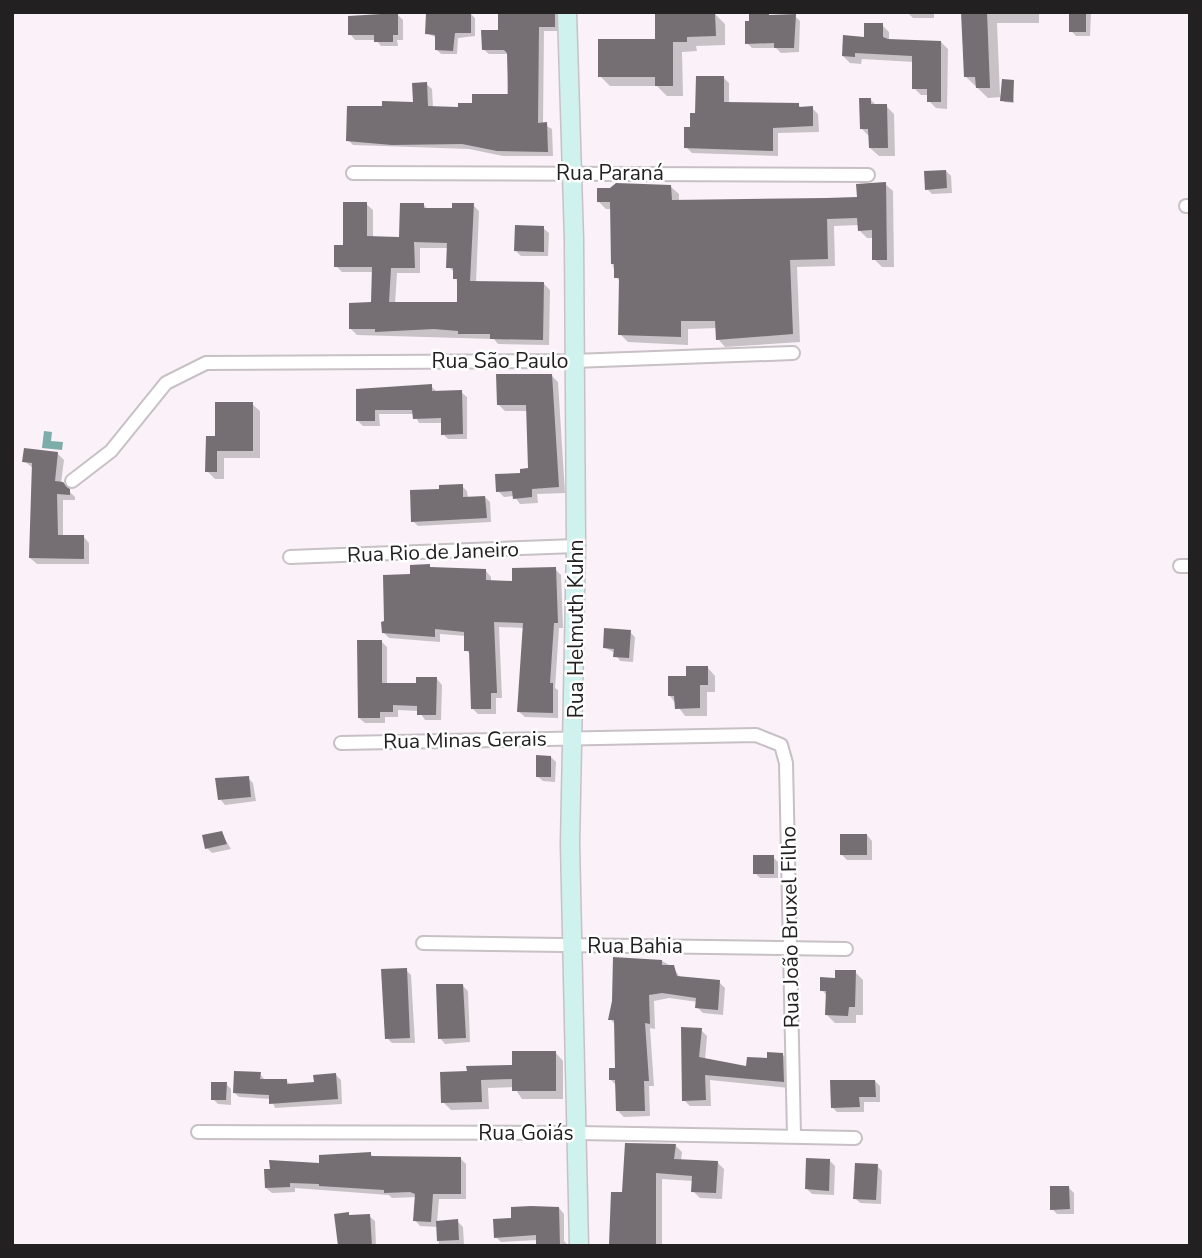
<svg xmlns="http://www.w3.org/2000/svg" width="1202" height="1258" viewBox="0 0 1202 1258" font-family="'Nunito Sans',sans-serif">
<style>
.water{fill:#7dada8}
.shadow{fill:#0003;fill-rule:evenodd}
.building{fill:#756f74;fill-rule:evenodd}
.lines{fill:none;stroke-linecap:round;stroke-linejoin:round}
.minor-casing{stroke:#c7c0c5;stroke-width:16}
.secondary-casing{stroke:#c7c0c5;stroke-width:21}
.minor{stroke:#fff;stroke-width:12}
.secondary{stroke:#d0f2ef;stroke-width:18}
.labels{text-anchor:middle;stroke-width:5;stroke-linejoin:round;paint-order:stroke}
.street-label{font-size:21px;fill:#232022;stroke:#fff}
</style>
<rect width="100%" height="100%" fill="#faf2f8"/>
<!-- water -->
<path class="water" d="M44 431 52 432 51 441 63 442 62 450 42 448Z"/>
<!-- shadow -->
<g class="shadow">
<path d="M499 12H559L560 31H544L543 124 552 129 553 156H503L469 149 353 145 348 140 384 108 414 104 426 84 432 89 433 108H460L507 97 509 54H489L483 49 500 32Z"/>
<path d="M656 12 715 14 725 24V45L696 46 697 51 682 52 683 96H667L657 86H610L600 76 657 41Z"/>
<path d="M934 12V18H913L908 13Z"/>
<path d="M963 12H1039V23H997L1000 96 1013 82 1014 103 1004 102 1002 97 988 98 965 76Z"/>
<path d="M1071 12H1091L1090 36H1076L1071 31Z"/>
<path d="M471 14 475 18V36L458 38 457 54H441L437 50V38L427 33Z"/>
<path d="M398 15 403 20V40H397L398 46H381L376 40H355L350 34Z"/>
<path d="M795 16 800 21 799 52 781 53 776 48H752L747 43Z"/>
<path d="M882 25 889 32V41L941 42 948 49 947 109 936 108 929 101V95H921L914 88V62L862 59 861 64 850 63 843 56Z"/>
<path d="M723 77 729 83V104L798 105 802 108H812L818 114 819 132 778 133V156L692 153 686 147 691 129Z"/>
<path d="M871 100 877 106H886L894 114 895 156H879L870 148V137L861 128Z"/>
<path d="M946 171 951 176 952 193 932 194 927 189Z"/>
<path d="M885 184 893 191 894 267H882L874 259V238H867L859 230V225L834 226 835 266 797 267 800 342 725 347 718 339 717 328 688 329V345L628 342 620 334 621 282 616 277 612 263V209H606L598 201 671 187 679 194V202L858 199Z"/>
<path d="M366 204 373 210V238H401L424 205 428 210H454L473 205 479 211 476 283 544 284 550 290 549 345 498 344 494 339 357 335 351 329 373 304 374 272H342L336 266ZM420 248H448V267L456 273 459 303 395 304 397 273H420Z"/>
<path d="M543 228 549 233 548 256H521L516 251Z"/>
<path d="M552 376 558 382 565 493 537 494 538 503 520 504 514 496 504 497 498 491 530 470 528 411H505L498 404Z"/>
<path d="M431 386 436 391 461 392 467 397V439H448L443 434V423H419L414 414H379L380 426H363L358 421 357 390Z"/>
<path d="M252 404 260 411V458H224V479H215L207 471 217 438Z"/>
<path d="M57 453 64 460 61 483 75 497V500H63V536H83L89 543V564H37L30 558 33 468 24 461Z"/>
<path d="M462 486 467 491 468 498 485 497 490 502 491 522 418 526 413 521 441 491Z"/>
<path d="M429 566 432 569 486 571 491 577V582L514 583 555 569 561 575 563 628H559L555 688 558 690V718L525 717 519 712 525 628 499 627 502 698H496V714H478L473 709 471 655 466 650V636L440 634V642L389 638 383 632 412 576Z"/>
<path d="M630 632 635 637 633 662 620 661 615 653 604 647Z"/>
<path d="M381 641 387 647V685H417L437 679 442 685 441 720H425L419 711 398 710V717H385V723H365L359 718Z"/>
<path d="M707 667 715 676V692H707V716H685L670 696 688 678Z"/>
<path d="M551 757 556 762 555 782 543 781 537 776Z"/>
<path d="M248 778 253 783 256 801 225 805 220 799Z"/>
<path d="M221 833 231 849 212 853 207 848Z"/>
<path d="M867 835 872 841V860H847L842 855Z"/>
<path d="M773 857 778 862V878H760L755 873Z"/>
<path d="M662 961 673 967 681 979 719 982 725 988 723 1015 703 1013 697 1007 698 1002 669 998 654 1001 655 1029 650 1028 654 1086H649L650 1116 624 1117 618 1111 617 1086 611 1080 617 1070 616 1025 610 1019Z"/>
<path d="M406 970 411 975 415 1043H392L387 1038Z"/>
<path d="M855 972 863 980V1015H856V1023H835L827 1015V996L822 990Z"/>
<path d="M463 986 468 991 470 1042 445 1044 440 1038Z"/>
<path d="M701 1030 707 1036 705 1060 748 1068 783 1055 789 1061V1088L710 1080 711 1106H690L684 1100Z"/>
<path d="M555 1052 563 1061V1099H522L514 1087 488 1088 489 1109 451 1110 443 1102 468 1073 514 1067Z"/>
<path d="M260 1074 265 1080H286L291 1085 316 1084 336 1075 341 1080 342 1104 275 1108 271 1099 239 1097 235 1093Z"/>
<path d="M875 1081 880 1086V1102H864V1112H837L832 1107Z"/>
<path d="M226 1084 231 1089V1105L218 1104 213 1099Z"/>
<path d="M675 1145 682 1152 681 1161 717 1162 724 1169 722 1199 700 1198 693 1191V1181L662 1179V1246H612L623 1194Z"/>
<path d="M370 1154 374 1157 460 1158 466 1164V1199H439L437 1222 457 1221 463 1227 464 1246H439L438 1227 420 1226 415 1220 416 1197 392 1198 389 1195 295 1188V1192L272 1193 266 1188 321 1165Z"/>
<path d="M830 1161 835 1166 834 1195 812 1194 807 1189Z"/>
<path d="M877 1166 882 1171 881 1204 860 1203 855 1198Z"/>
<path d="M1069 1188 1074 1193V1214H1057L1052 1209Z"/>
<path d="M559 1208 564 1214V1241L569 1246H538V1240L501 1242 496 1237 513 1220Z"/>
<path d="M369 1216 375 1221 376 1245 381 1246H339Z"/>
</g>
<!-- building -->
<g class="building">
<path d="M449 12H471V33H455L453 51 435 50V35L425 34 426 13Z"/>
<path d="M498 12H555V27H539L538 123 547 122 548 152 497 151 462 144 392 145 346 141 347 106H382V101L413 102 412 83 427 82 428 106 458 107V103H472V94H508L507 53 504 50H482L481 30H498Z"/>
<path d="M655 12 715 13 716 36 687 37V42H673V86H655V77H598V39H655Z"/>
<path d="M769 12V15L796 14 794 48H774V43L745 44V21H749V13Z"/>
<path d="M961 12H987L990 88H976L975 77H964Z"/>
<rect x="1069" y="12" width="17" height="20"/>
<path d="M381 14H398V35H393V42H374V35H348V16Z"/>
<path d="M864 23H883V37L888 39 941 41V102H927V89H912V56L855 53V57L842 56 843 35 864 37Z"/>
<path d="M696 76H724V102L799 103V107L813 106V126L773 128V151L684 148V127H690V113H695Z"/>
<path d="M1002 79 1014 80 1013 102 1000 101Z"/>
<path d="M859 98H871V104H887L888 148H869L868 129H860Z"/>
<path d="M946 170 947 188 925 190 924 171Z"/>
<path d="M886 182 887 260H872V230L858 231 857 218 827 219 828 259 790 260 793 334 716 340 715 321H681V337L618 335 619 278H614V264H611L610 202H597V188H610L616 183 671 185 672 200 826 198 857 197 856 184Z"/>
<path d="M343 202H367V236L399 237 400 203H424V208H452V203H474L470 281 544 282 543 340 490 339V334H458V331L434 329 375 332V329H349V303L371 302 372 267H334V245H343ZM414 242 447 243 446 268H453V279H457V302H389L391 268H415Z"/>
<path d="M515 225 544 226V252L514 251Z"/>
<path d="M496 374H552L559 487 532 489V497L513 499 512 491 496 492 495 474 520 473V469L528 468 526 405H497Z"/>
<path d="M432 384V391L462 390 463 434 441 435V418L413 419 412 410H375V421H356V389Z"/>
<path d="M215 402H253V451H217V472H205L206 436H215Z"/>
<path d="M24 448 58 452 55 481 63 482 70 489V495L57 494 58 535H84V559L29 558 32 463 22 462Z"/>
<path d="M463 484V497L485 496 487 518 411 522 410 490 439 489V485Z"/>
<path d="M430 564V567L486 569V580L512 581V568L556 567 558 623H554L550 683H553V713L517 712 523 623 494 622 497 693H491V709H471L469 651H464V632L435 629V637L382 633 381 622 384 621 383 575 410 574V565Z"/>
<path d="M604 628 631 630 629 658 613 657 614 649 603 648Z"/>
<path d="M357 640H382V683H416V677H437L436 715H417V706L393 705V712H380V718H358Z"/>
<path d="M686 666H708V685H700V708L675 709 674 696H668V676H686Z"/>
<path d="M536 755 551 756V777H536Z"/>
<path d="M249 776 251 797 218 800 215 778Z"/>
<path d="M222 831 227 844 205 849 202 835Z"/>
<rect x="840" y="834" width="27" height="21"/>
<rect x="753" y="855" width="21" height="19"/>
<path d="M613 957 662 960V965H674L677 976 720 980 718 1010 695 1008 696 998 662 993 649 995 650 1024 645 1023 649 1081H644L645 1111H616L615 1080H609V1068H615L614 1020H608L612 1001Z"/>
<path d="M407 968 410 1038 385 1039 381 969Z"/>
<path d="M835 970H856L855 1007H849L848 1016 825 1015 826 991H820V977L835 978Z"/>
<path d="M436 984H463L466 1038 438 1039Z"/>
<path d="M681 1027 702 1028 699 1057 746 1066 747 1057 767 1058V1052L783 1053 784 1082 705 1075 706 1100 682 1101Z"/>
<path d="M512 1051H556V1091H512V1079L481 1080 482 1102 441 1103 440 1072 467 1071 466 1066 512 1065Z"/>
<path d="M234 1071 261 1072 260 1079H287V1084L314 1082 313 1075 336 1073 338 1099 269 1104V1095L233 1093Z"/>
<path d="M830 1080H875L876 1097H859L860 1107 831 1108Z"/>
<path d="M211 1082H227L226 1100H211Z"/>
<path d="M625 1143 676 1144 674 1159 718 1161 716 1193 691 1192 692 1176 656 1173V1246L609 1245 611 1192H622Z"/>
<path d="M371 1152V1156L461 1157V1194H433L431 1222 413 1221 415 1194 410 1192 384 1193V1190L319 1186V1184L290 1183V1187L265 1188 264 1169H270L269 1160 319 1163V1155Z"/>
<path d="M806 1158 830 1159 829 1191 805 1189Z"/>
<path d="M855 1163 878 1164 876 1200 853 1199Z"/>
<path d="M1050 1186H1069L1070 1209 1050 1210Z"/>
<path d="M531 1206 559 1207 560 1246H536V1235L494 1238 493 1219 511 1218V1207Z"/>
<path d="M349 1212V1215L370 1214 372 1246H338L334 1214Z"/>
<path d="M458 1219 459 1240 437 1241 436 1221Z"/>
</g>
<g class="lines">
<defs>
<g id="minor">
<path d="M353 173 868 175"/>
<path d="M1186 206H1190"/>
<path d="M72 481 111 451 166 383 206 363 573 361 793 353"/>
<path d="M290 557 576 546"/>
<path d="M1180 566H1190"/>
<path d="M341 743 756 735 781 745 786 763 794 1136"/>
<path d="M423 943 846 949"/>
<path d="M198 1132 578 1133 855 1138"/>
</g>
<path id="secondary" d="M567 12 574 240 576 546 570 844 579 1246"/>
</defs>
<!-- minor casing -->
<use href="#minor" class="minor-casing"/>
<!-- secondary casing -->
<use href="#secondary" class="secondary-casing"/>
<!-- minor -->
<use href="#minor" class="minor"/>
<!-- secondary -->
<use href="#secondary" class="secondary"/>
</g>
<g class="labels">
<!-- street labels -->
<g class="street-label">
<text x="610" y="180">Rua Paraná</text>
<text x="500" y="368">Rua São Paulo</text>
<text transform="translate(433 552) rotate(-2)" y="7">Rua Rio de Janeiro</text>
<text transform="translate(576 629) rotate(-90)" y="7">Rua Helmuth Kuhn</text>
<text transform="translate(465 740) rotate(-1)" y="7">Rua Minas Gerais</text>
<text transform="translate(790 927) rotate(-91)" y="7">Rua João Bruxel Filho</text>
<text x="635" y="953">Rua Bahia</text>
<text x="526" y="1140">Rua Goiás</text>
</g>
</g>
<!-- border -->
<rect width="1202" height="1258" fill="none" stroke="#232022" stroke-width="28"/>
</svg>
